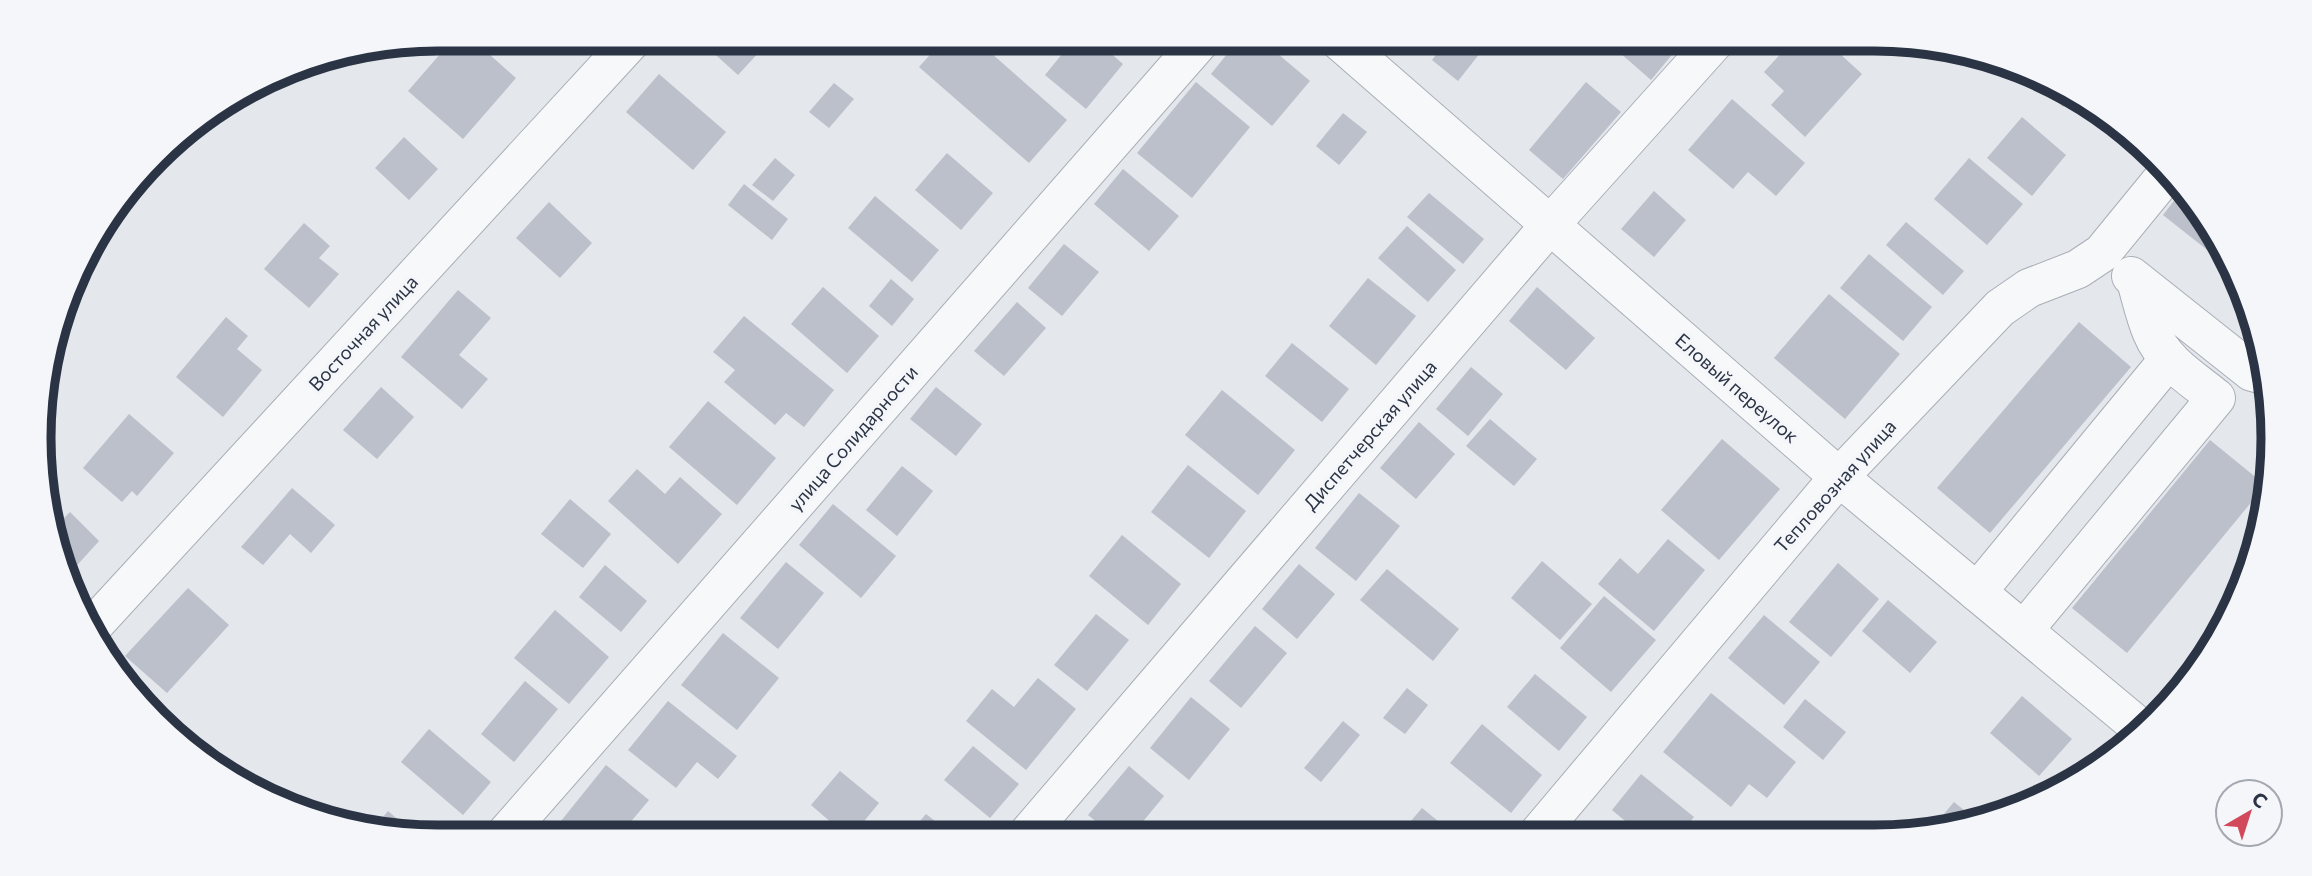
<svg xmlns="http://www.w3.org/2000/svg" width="2312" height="876" viewBox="0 0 2312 876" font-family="Commissioner,sans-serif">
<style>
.building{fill:#bbc0ca}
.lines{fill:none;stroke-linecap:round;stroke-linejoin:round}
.minor-casing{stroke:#a9aeb7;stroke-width:40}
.minor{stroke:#f7f8fa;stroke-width:38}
.labels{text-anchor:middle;stroke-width:7;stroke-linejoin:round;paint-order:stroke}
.street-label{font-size:19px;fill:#2b3445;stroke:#f4f6f9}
.rim{fill:none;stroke:#2b3445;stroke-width:9}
</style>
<rect width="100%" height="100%" fill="#e4e7ec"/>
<!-- building -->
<g class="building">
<path d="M454 38H471L516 78 463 139 408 91Z"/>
<path d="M697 38H772L738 75Z"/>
<path d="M945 38H974L1067 120 1029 163 919 67Z"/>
<path d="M1075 38H1093L1123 64 1086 109 1045 75Z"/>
<path d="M1240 38H1259L1310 81 1272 126 1211 74Z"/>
<path d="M1449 38H1492L1458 81 1432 60Z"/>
<path d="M1603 38H1672L1680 45 1651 80Z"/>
<path d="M1794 39 1812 55 1826 41 1862 74 1805 137 1771 105 1784 91 1764 72Z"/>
<path d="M659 74 726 132 693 170 626 112Z"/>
<path d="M2030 78 2057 91 2071 98 2063 107Z"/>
<path d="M1196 82 1250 127 1192 198 1137 153Z"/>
<path d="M1586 82 1621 112 1563 179 1529 150Z"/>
<path d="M834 83 854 99 829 128 809 112Z"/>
<path d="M1732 99 1805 163 1776 196 1748 172 1733 189 1688 150Z"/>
<path d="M1343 113 1367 132 1339 165 1316 146Z"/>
<path d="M2022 117 2066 155 2032 196 1987 158Z"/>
<path d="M404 137 438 169 409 200 375 168Z"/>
<path d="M947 153 993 193 961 230 915 190Z"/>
<path d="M775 158 795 175 773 201 752 185Z"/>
<path d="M1969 158 2023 204 1987 245 1934 199Z"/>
<path d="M1123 169 1179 216 1149 251 1094 204Z"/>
<path d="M744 184 788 219 772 240 728 205Z"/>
<path d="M1654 191 1686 220 1654 257 1621 229Z"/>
<path d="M1429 193 1484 239 1463 264 1407 217Z"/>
<path d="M2180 193 2220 239 2230 268 2163 215Z"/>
<path d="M875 196 939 250 912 282 848 228Z"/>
<path d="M549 202 592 243 560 278 516 238Z"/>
<path d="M1906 222 1964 271 1943 295 1886 245Z"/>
<path d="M304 223 330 246 319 258 339 274 309 308 264 269Z"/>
<path d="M1407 226 1456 270 1428 302 1378 258Z"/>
<path d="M1064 244 1099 272 1062 316 1028 288Z"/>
<path d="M1869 254 1932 307 1903 341 1840 288Z"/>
<path d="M1368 278 1416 316 1376 365 1329 326Z"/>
<path d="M891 279 914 299 892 326 869 306Z"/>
<path d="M823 287 879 336 847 373 791 324Z"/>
<path d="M1537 287 1595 338 1566 370 1509 321Z"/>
<path d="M458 290 491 318 459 355 488 379 462 409 401 357Z"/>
<path d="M1829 294 1900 354 1845 419 1774 358Z"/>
<path d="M1017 302 1046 328 1004 376 974 351Z"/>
<path d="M744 316 834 390 804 427 786 413 775 425 724 382 735 370 713 352Z"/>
<path d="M226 317 248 336 237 349 262 370 223 417 176 377Z"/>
<path d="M2079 322 2131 367 1990 533 1937 488Z"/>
<path d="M1292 343 1349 389 1322 422 1265 376Z"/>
<path d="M1471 367 1503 394 1468 436 1436 409Z"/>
<path d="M381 387 414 417 377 459 343 430Z"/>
<path d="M936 387 982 424 956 456 910 419Z"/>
<path d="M1222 390 1295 450 1258 495 1185 435Z"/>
<path d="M708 401 776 458 737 505 669 447Z"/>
<path d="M129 414 174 453 137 496 132 491 122 502 83 468Z"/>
<path d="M1490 419 1537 459 1514 486 1466 446Z"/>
<path d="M1419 422 1455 454 1416 499 1380 468Z"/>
<path d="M1722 439 1780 489 1719 560 1661 510Z"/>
<path d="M2210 440 2264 484 2263 488 2127 653 2072 608Z"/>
<path d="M1188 465 1246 511 1209 558 1151 512Z"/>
<path d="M902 466 933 491 897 536 866 510Z"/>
<path d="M637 469 665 494 680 477 722 514 678 564 608 501Z"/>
<path d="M292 488 335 525 311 553 290 534 263 565 241 547Z"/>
<path d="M1359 493 1400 526 1356 581 1315 548Z"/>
<path d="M570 499 611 534 583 568 541 534Z"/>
<path d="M833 504 896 556 861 598 799 545Z"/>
<path d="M70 512 99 541 70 573 52 530Z"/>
<path d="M1122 535 1181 584 1148 625 1089 576Z"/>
<path d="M1668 539 1705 570 1654 631 1598 584 1620 558 1638 574Z"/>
<path d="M1542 561 1592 604 1560 640 1511 598Z"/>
<path d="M786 562 824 593 778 649 740 618Z"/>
<path d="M1838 563 1879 599 1831 657 1789 622Z"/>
<path d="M1299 564 1335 594 1297 639 1262 609Z"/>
<path d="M605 565 647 601 621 632 579 597Z"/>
<path d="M1387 569 1459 629 1433 661 1360 600Z"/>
<path d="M188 588 229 625 167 693 125 656Z"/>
<path d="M1604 596 1656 640 1611 692 1560 648Z"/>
<path d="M1888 600 1937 642 1910 673 1862 631Z"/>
<path d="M555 610 609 657 569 704 514 658Z"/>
<path d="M1096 614 1129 640 1087 691 1054 665Z"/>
<path d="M1764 615 1820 662 1784 705 1728 658Z"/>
<path d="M1255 626 1287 653 1241 708 1209 681Z"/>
<path d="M723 633 779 678 737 730 681 685Z"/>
<path d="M1535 674 1587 717 1559 751 1507 707Z"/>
<path d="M1038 678 1076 709 1026 770 966 721 992 689 1014 707Z"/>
<path d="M525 681 558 709 514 762 481 734Z"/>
<path d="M1407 688 1428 705 1405 734 1383 718Z"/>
<path d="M1711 693 1796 762 1767 798 1749 784 1731 807 1663 752Z"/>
<path d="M2022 696 2072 739 2039 776 1990 733Z"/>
<path d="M1191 697 1230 729 1189 780 1150 748Z"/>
<path d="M1805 699 1846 732 1823 760 1783 727Z"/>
<path d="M668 701 737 756 718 779 697 762 676 788 628 750Z"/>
<path d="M1343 721 1360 735 1321 782 1304 768Z"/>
<path d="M1482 724 1542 775 1511 813 1450 763Z"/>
<path d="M429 729 491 782 463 815 401 762Z"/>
<path d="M973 746 1019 784 990 818 944 780Z"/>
<path d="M606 765 649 800 618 837H581L561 821Z"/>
<path d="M1129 766 1164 796 1131 836H1114L1088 815Z"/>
<path d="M840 771 879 803 851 837H848L811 805Z"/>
<path d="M1641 774 1694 817 1680 835H1642L1612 810Z"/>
<path d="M1954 802 1975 819 1927 834Z"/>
<path d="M1422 808 1455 835H1399Z"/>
<path d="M388 811 416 835 373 829Z"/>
<path d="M926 814 954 836H907Z"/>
<path d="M1149 821 1166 836H1137Z"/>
<path d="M1597 822 1613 835H1586Z"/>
<path d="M1073 828 1083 836H1066Z"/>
</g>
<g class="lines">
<defs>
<g id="minor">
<path d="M1336 38 1839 477 2144 731"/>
<path d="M2131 276 2252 372 2267 376"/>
<path d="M1977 592 2169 359"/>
<path d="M92 627 634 38"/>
<path d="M2024 630 2216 398C2193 379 2164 362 2152 333 2145 317 2141 298 2136 281"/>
<path d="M1537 835 1839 477 2000 308 2029 288 2078 269 2102 253 2165 176"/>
<path d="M1026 836 1549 226 1718 38"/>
<path d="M503 837 1203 38"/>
</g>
</defs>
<!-- minor casing -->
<use href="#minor" class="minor-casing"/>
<!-- minor -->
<use href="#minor" class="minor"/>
</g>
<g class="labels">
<!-- street labels -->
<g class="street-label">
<text transform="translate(363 333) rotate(-47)" y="7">Восточная улица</text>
<text transform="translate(1737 388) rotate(41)" y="7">Еловый переулок</text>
<text transform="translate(1370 435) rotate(-49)" y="7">Диспетчерская улица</text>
<text transform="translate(853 438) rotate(-49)" y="7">улица Солидарности</text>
<text transform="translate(1835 486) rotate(-48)" y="7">Тепловозная улица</text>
</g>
</g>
<!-- crop -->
<path d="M0 0H2312V876H0ZM438 51H1874A387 387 0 0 1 2261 438V438A387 387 0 0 1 1874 825H438A387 387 0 0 1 51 438V438A387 387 0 0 1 438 51Z" fill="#f4f6f9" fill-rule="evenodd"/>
<path class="rim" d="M438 51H1874A387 387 0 0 1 2261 438V438A387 387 0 0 1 1874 825H438A387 387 0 0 1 51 438V438A387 387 0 0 1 438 51Z"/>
<!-- north arrow -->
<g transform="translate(2249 813) rotate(39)"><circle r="33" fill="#f4f6f9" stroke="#a4a8b1" stroke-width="2"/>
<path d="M0-5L12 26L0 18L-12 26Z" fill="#d1495b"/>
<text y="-10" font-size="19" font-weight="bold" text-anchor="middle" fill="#2b3445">С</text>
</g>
</svg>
